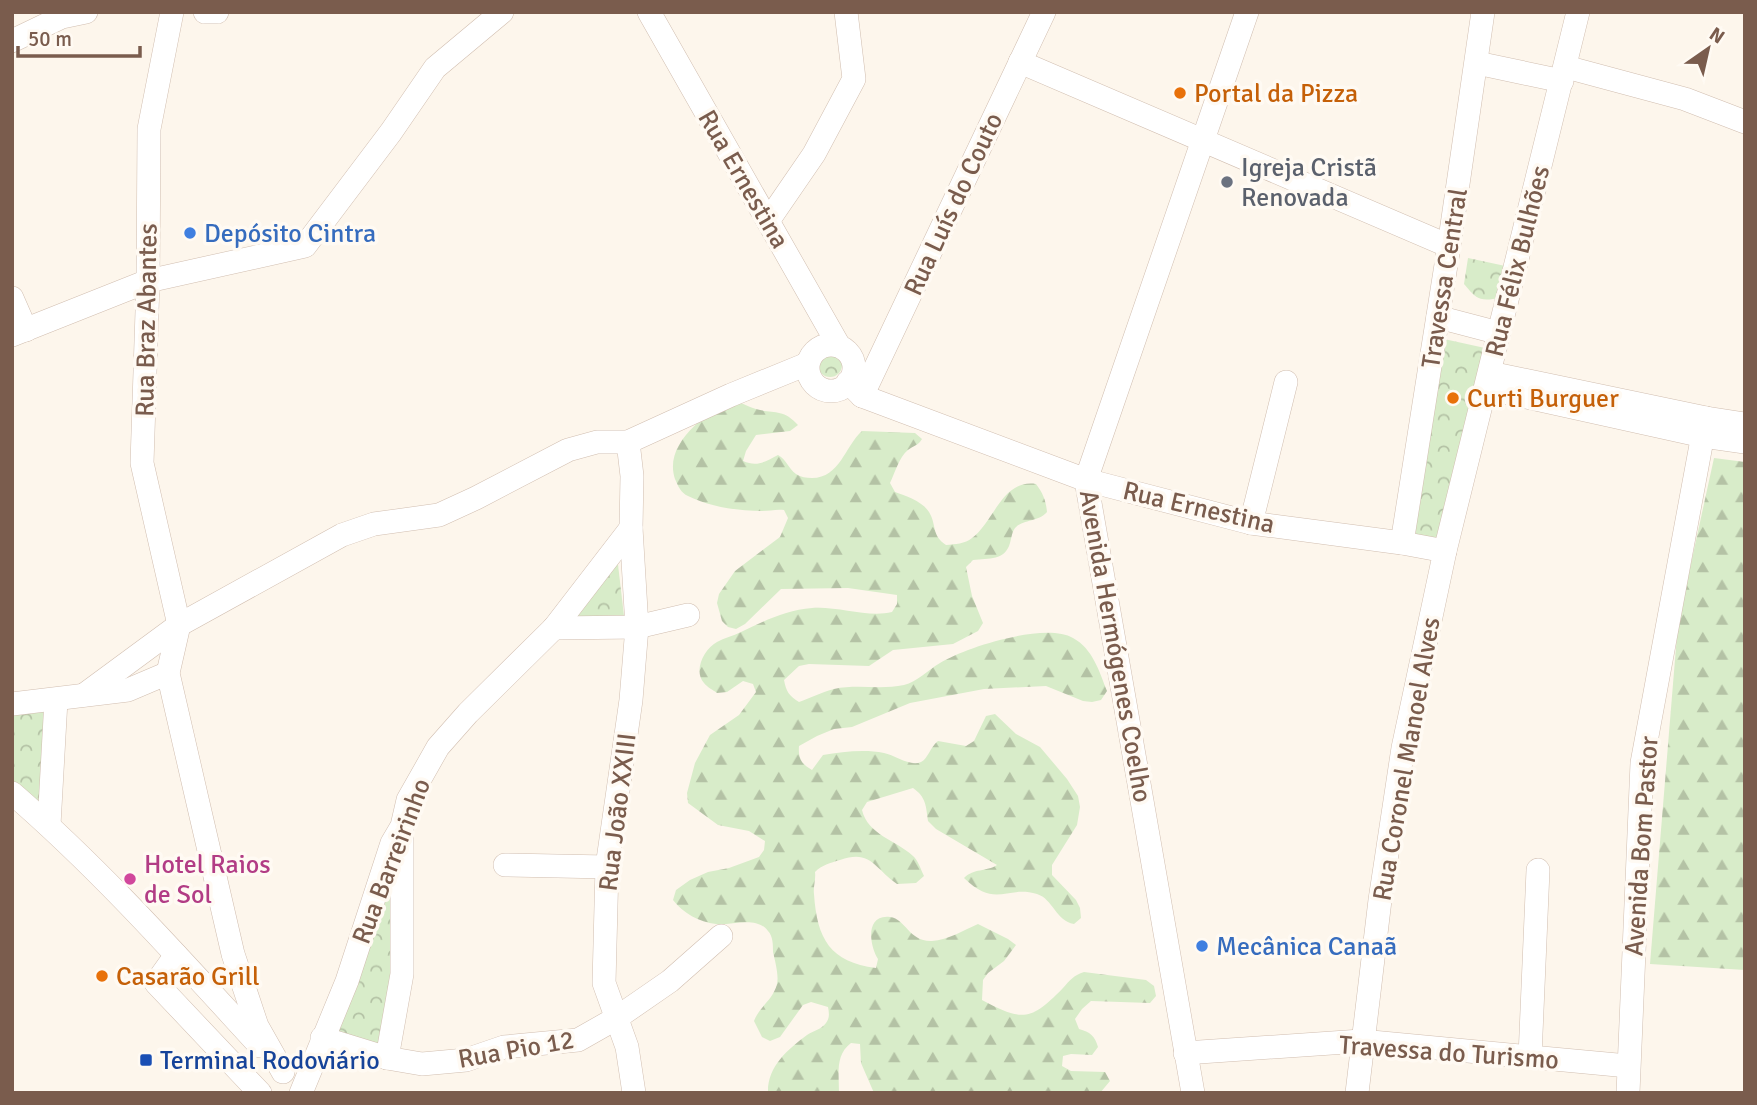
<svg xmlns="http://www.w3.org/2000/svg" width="1757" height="1105" viewBox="0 0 1757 1105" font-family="Signika,sans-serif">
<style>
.forest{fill:url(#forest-firs)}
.park{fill:url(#park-crowns)}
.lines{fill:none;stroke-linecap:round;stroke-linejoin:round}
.minor-casing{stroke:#d1beb0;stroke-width:24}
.minor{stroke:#fff;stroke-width:23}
.food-dot{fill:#e8710a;stroke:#fffaf3;stroke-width:2.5}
.worship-dot{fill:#6b7280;stroke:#fffaf3;stroke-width:2.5}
.shop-dot{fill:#3f7fe0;stroke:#fffaf3;stroke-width:2.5}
.hotel-dot{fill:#d1479c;stroke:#fffaf3;stroke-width:2.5}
.transit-dot{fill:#1a4fb4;stroke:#fffaf3;stroke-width:2.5}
.labels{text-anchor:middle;stroke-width:7;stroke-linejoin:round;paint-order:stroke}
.food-label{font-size:26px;fill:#c56008;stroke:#fffaf3;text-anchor:start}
.worship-label{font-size:26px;fill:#5b616d;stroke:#fffaf3;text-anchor:start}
.street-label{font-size:26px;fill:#7a5c4d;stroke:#fffaf3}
.shop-label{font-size:26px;fill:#366cbe;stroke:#fffaf3;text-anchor:start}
.hotel-label{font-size:26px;fill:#b23c85;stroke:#fffaf3;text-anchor:start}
.transit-label{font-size:26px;fill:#164399;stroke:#fffaf3;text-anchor:start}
</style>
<defs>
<pattern id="forest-firs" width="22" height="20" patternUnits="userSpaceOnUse" patternTransform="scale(1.75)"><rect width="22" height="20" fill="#d8ecc9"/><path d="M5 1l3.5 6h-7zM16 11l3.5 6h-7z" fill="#b4c2a5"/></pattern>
<pattern id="park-crowns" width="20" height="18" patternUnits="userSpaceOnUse" patternTransform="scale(1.75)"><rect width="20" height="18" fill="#d8ecc9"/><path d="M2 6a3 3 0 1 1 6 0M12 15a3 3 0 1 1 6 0" fill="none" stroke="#b4c2a5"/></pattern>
</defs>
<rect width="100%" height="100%" fill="#fdf6ec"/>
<!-- forest -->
<g class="forest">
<path d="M735 400C742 403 749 407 756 409 773 414 783 408 798 425L790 431 756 435 746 451 743 461C757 467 765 462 778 455 787 460 788 468 796 474 801 477 806 478 812 478 840 478 845 446 862 431L915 433 922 439C918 446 914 445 908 450 899 457 895 473 890 483L895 492C906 496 922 501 929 512 937 525 931 535 946 545 955 544 965 544 972 538 994 522 1002 479 1036 484 1043 493 1046 501 1047 512 1038 522 1025 519 1016 527 1012 531 1012 536 1010 543 1005 561 989 558 973 560L966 567 972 596 983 623 978 631 953 644 893 650 869 666 809 664 799 666 784 680C786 691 789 696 799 702 810 698 822 692 834 689 857 684 881 690 904 685 917 682 928 670 940 663 966 647 1045 622 1073 638 1093 649 1099 671 1107 691L1101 700 1092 702 1083 701 1046 686 984 689 910 703 852 727 834 729 817 736 799 746C798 759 802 764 812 770L823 755C842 752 864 749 884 753 895 755 910 767 921 762 928 759 930 747 938 741L966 746 974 741 986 716 995 714 1016 734 1040 747 1067 779 1078 796 1080 807 1077 825 1052 865V875L1076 900 1080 908 1081 918 1074 924C1056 921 1053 899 1037 894 1006 885 996 909 964 878 974 868 986 872 997 865L936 829 928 821C926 806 926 797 913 788L867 802 862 810C868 835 896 840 913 856 918 860 921 870 924 876L916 883 897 884C874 868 871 849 840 860 830 863 822 865 815 872 816 880 813 887 814 894 817 939 830 962 876 968L878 959C870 947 864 914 890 917 906 919 909 942 932 941 948 940 964 930 978 924L1008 939 1016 945 1004 961 988 973 983 980 982 1000C1022 1021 1030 1022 1063 988 1070 980 1074 975 1084 972L1146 980 1154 986 1156 996 1150 1003 1091 1001 1082 1009 1075 1019 1079 1029C1090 1032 1095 1036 1098 1047L1092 1055 1071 1054 1063 1056 1062 1066 1071 1071 1105 1072 1110 1081 1100 1093H874L861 1063 860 1044 851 1043C835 1055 839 1074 839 1093H768C767 1067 787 1050 807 1035 813 1031 822 1029 826 1023 830 1018 829 1012 828 1007L811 1002 803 1005 780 1037 770 1041 762 1037 754 1021C759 1007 773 1000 777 984 779 975 775 961 773 952 773 945 773 936 768 931 756 915 731 926 716 924 699 922 683 913 673 900L676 890 690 880 708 872 729 868 759 857 764 850 765 841 749 831 718 825 688 803 687 793 695 763 710 735 739 715 756 692 753 684 743 681 727 692 717 693C713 690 707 687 704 683 693 671 704 649 717 642 724 638 733 636 741 632 764 621 786 610 812 608 838 606 868 618 892 612L897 604V595L848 588 781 589 745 624 736 629 728 627 722 621 717 603 719 594 735 571 780 537 788 518 784 510C776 509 770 511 762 511 739 511 710 507 688 496 681 493 678 486 675 479 663 444 706 412 735 400Z"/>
<path d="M1714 458 1745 462V970L1650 964 1678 623Z"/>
</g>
<!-- park -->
<g class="park">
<path d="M1468 258 1510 267 1501 298C1480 301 1478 301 1464 284Z"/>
<path d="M1444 339 1485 348 1439 543 1411 538Z"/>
<circle cx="830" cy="365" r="12"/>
<path d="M617 556 624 616 568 618Z"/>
<path d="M46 710 40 807 12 785V713Z"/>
<path d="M398 842 395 968 382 1053 336 1035Z"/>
</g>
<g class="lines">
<defs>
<g id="minor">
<path d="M172 12 149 129 148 281 142 463 179 625 168 673 198 803 233 954 257 1026 283 1072"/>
<path d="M205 12H217"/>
<path d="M649 12 839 346"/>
<path d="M12 41 62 17 86 12"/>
<path d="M1020 62 1449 246"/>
<path d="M1477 63 1562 81"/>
<path d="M1566 67 1685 99 1745 122"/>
<path d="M768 221 814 154 854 79 846 12"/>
<path d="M12 298 26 330"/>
<path d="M1438 317 1499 333"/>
<path d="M12 335 148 281 305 246 391 132 435 68 502 12"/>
<circle cx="831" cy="368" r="23"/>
<path d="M1490 373 1706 418 1745 424"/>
<path d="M848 382 862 396 1086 480 1251 523 1402 543 1445 551"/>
<path d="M1486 388 1703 436 1745 442"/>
<path d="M862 396 1044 12"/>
<path d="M628 442 632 476 631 528 637 627 631 700 607 867 604 983 627 1047 634 1093"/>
<path d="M1251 523 1286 382"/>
<path d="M1402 543 1449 246 1483 12"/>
<path d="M554 628 637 627 688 615"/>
<path d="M84 695 179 625 342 535 374 524 439 515 476 498 568 450 597 442H628L731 395 807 364"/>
<path d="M12 704 128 690 168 673"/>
<path d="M12 793C102 871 180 959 260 1046"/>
<path d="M49 825 56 700"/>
<path d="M505 865 607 867"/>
<path d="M176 955 156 983 260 1093"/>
<path d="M322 1038 387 1058 422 1064 466 1060 504 1047 578 1040 615 1019 670 981 721 936"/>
<path d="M1185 1053 1361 1041 1628 1066"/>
<path d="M1530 1057 1538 870"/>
<path d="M387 1058 402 974V831"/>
<path d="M301 1093 347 981 392 843 402 826 408 800 438 747 468 713 554 628 631 528"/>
<path d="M1193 1093 1086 480 1247 12"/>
<path d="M1357 1093 1380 900 1403 748 1445 551 1578 12"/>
<path d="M1628 1093 1642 763 1706 418"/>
</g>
</defs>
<!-- minor casing -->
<use href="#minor" class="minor-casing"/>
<!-- minor -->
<use href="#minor" class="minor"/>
</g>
<!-- markers -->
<g class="food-dot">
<circle cx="1180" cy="93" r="7"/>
<circle cx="1453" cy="398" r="7"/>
<circle cx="102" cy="976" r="7"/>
</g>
<circle class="worship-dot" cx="1227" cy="182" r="7"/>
<g class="shop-dot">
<circle cx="190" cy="233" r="7"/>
<circle cx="1202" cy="946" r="7"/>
</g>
<circle class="hotel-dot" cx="130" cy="879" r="7"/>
<rect class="transit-dot" x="139" y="1053" width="14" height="14" rx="3.5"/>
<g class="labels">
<!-- food labels -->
<g class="food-label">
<text x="1194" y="102">Portal da Pizza</text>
<text x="1467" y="407">Curti Burguer</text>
<text x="116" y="985">Casarão Grill</text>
</g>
<!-- worship labels -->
<g class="worship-label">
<text x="1241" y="176">Igreja Cristã<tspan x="1241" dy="30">Renovada</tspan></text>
</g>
<!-- street labels -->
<g class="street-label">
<text transform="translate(744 179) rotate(60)" y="9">Rua Ernestina</text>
<text transform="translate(953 204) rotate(-65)" y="9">Rua Luís do Couto</text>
<text transform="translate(1517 261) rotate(-76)" y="9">Rua Félix Bulhões</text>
<text transform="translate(1444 278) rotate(-81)" y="9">Travessa Central</text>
<text transform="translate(146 320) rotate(-89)" y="9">Rua Braz Abantes</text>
<text transform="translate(1199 507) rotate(13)" y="9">Rua Ernestina</text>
<text transform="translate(1116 646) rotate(80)" y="9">Avenida Hermógenes Coelho</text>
<text transform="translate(1406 759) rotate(-80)" y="9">Rua Coronel Manoel Alves</text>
<text transform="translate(617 812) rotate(-83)" y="9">Rua João XXIII</text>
<text transform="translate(1641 846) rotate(-86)" y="9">Avenida Bom Pastor</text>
<text transform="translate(391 861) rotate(-69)" y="9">Rua Barreirinho</text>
<text transform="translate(516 1049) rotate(-10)" y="9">Rua Pio 12</text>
<text transform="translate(1449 1052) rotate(4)" y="9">Travessa do Turismo</text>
</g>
<!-- shop labels -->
<g class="shop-label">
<text x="204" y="242">Depósito Cintra</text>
<text x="1216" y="955">Mecânica Canaã</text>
</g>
<!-- hotel labels -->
<g class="hotel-label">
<text x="144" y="873">Hotel Raios<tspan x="144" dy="30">de Sol</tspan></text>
</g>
<!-- transit labels -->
<g class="transit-label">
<text x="160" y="1069">Terminal Rodoviário</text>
</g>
</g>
<!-- border -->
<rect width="1757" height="1105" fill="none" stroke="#7a5c4d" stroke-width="28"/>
<!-- north arrow -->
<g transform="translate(1708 49) rotate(34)" stroke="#fffaf3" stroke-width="5" paint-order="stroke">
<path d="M0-5L12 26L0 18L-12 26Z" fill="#7a5c4d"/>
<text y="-10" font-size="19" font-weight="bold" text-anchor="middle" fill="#7a5c4d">N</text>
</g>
<!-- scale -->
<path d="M18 46v10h122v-10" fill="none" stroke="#7a5c4d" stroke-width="3.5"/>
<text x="28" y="46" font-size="21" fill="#7a5c4d" stroke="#fffaf3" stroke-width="5" paint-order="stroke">50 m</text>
</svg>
